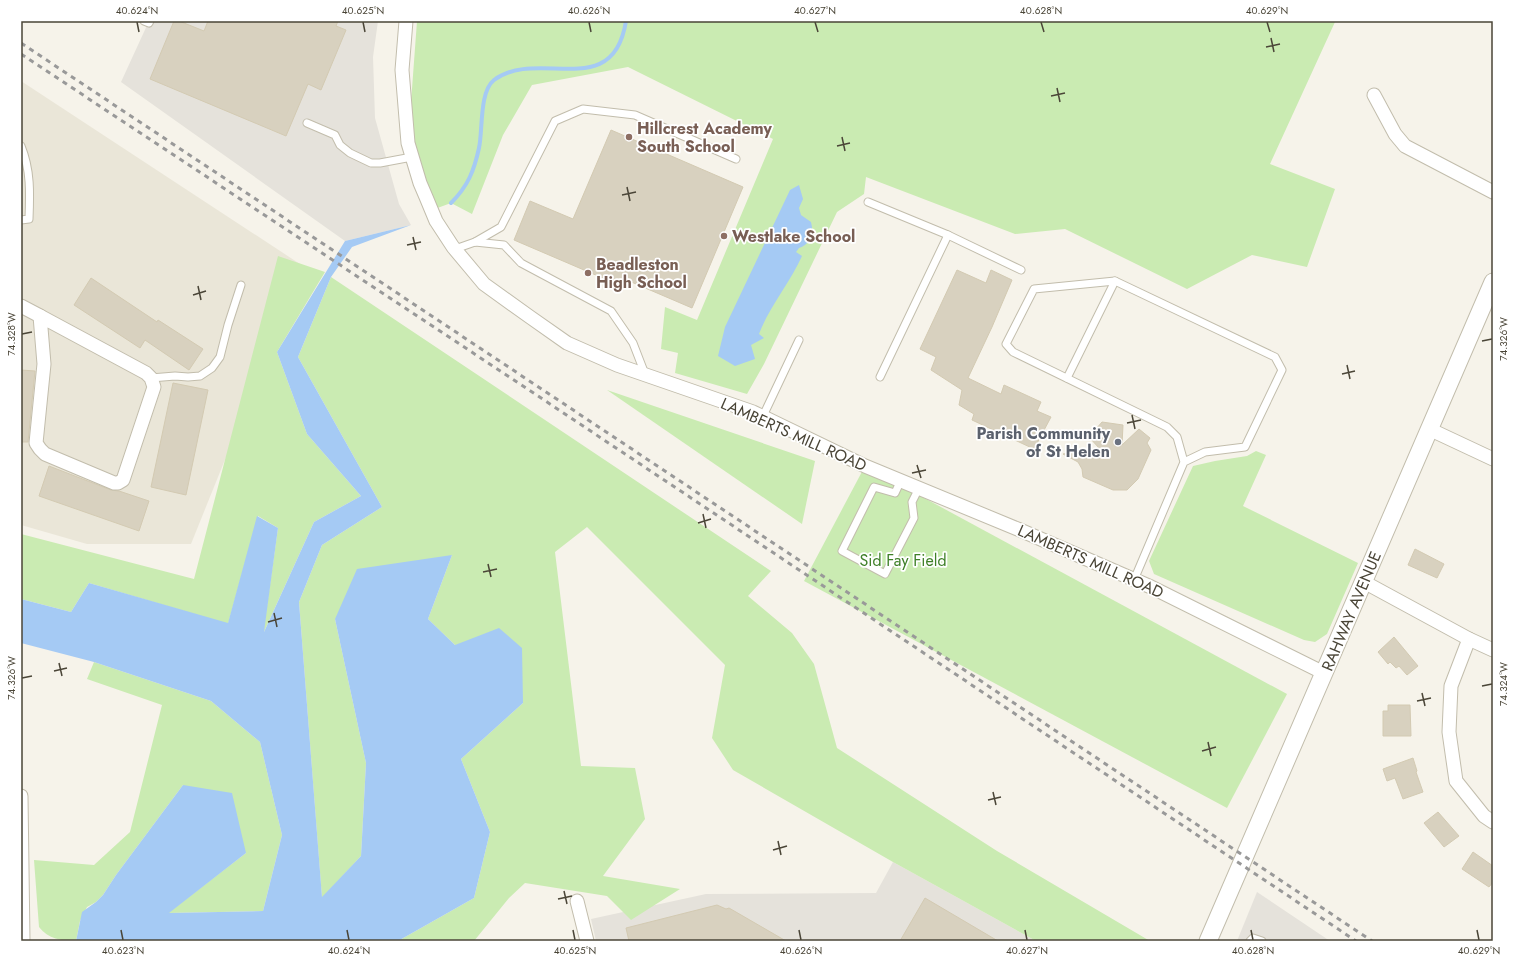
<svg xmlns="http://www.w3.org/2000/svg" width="1514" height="962" viewBox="0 0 1514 962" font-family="Jost,sans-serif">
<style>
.residential{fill:#eae6d8}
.industrial{fill:#e5e2db}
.green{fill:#caebb2}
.water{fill:#a5caf4}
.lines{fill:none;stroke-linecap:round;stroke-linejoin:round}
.stream{stroke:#a5caf4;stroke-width:4}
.building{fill:#d8d1bf;stroke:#d3cab2}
.service-casing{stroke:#c2bdac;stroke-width:9}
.minor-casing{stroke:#c2bdac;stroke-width:15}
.tertiary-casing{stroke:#c2bdac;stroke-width:19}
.service{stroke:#fff;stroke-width:7}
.minor{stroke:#fff;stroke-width:13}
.tertiary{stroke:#fff;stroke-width:17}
.rail{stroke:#999;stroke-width:3;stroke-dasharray:5 5;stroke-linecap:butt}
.ticks{fill:none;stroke:#4a4537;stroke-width:1.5}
.education-dot{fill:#8d6e63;stroke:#fff;stroke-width:1.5}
.worship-dot{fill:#6b7280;stroke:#fff;stroke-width:1.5}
.labels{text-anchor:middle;stroke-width:3.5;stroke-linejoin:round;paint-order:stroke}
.education-label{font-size:16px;font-weight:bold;fill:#785e54;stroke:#fff;text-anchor:start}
.worship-label{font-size:16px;font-weight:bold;fill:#5b616d;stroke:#fff;text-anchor:end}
.street-label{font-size:16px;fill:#4a4537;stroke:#fff}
.park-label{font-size:16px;fill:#3e7f27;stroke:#fff}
.neatline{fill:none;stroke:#4a4537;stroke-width:1.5}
.ticks-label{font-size:10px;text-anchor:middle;fill:#4a4537}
</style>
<rect width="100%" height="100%" fill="#f6f3ea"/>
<!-- residential -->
<path class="residential" d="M21 81 303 266 191 544H87L21 525Z"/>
<!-- industrial -->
<g class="industrial">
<path d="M149 21H378L373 57 375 118 399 204 411 225 345 241 121 82Z"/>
<path d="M893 862 1036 941H596L591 919 706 894 876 893Z"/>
<path d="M1257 892 1330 941H1237Z"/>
</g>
<!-- green -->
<g class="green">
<path d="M417 21H1330L1335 22 1270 164 1335 189 1307 267 1252 255 1187 289 1065 229 1015 234 866 177 864 194 837 212 764 364 747 394 675 373 678 353 661 349 665 307 697 320 773 139 628 67 532 85 503 135 472 214 451 203 432 210 408 143Z"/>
<path d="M278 256 325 272 277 352 307 434 361 496 314 522 263 634 278 528 258 516 228 624 89 583 71 612 21 599V534L194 579Z"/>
<path d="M331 277 771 571 748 596 792 633 814 664 837 748 997 851 1150 941H1036L893 862 733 770 712 738 725 665 587 527 555 552 581 766 635 768 645 819 603 876 680 889 631 920 607 896 525 883 509 898 474 941H398L474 898 490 832 461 759 523 703 455 645 428 619 452 555 335 619 366 763 361 856 322 898 299 602 322 545 382 507 298 357Z"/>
<path d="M607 390 815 461 802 524Z"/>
<path d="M1256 451 1266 455 1243 506 1358 563 1327 634 1315 642 1304 640 1154 574 1149 561 1193 466 1215 461 1247 456Z"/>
<path d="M865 466 1287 694 1227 808 804 581Z"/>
<path d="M94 662 211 701 260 742 282 835 263 911 168 913 246 853 183 785 116 875 103 895 96 902 87 907 80 921 76 941C62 941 48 939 39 927L34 860 94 865 130 832 162 705 87 679Z"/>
</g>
<!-- water -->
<g class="water">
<path d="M799 185 803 199 799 208 801 215 811 222C814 233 811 244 799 248L796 252 802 256C790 283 769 307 759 334L764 338 751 345 755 359 735 366 718 356 725 327 790 190Z"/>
<path d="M411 225 352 247 331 277 298 357 382 507 322 545 299 602 322 897 361 856 366 763 335 619 357 569 452 555 428 619 455 645 499 628 522 648 523 703 461 759 490 832 474 898 398 941H76L82 912 96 902 103 895 116 875 183 785 232 793 246 853 169 913 263 911 282 835 260 742 211 701 94 662 21 643V599L71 612 89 583 228 623 257 516 278 528 264 632 314 522 361 496 307 434 277 352 345 241Z"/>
</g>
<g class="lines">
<!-- stream -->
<path class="stream" d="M451 203C468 186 474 171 479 148 483 130 479 92 494 80 538 47 613 103 626 21"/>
</g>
<!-- building -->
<g class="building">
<path d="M174 21H179L204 31 208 21H338L336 26 346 30 321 90 308 84 286 136 150 79Z"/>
<path d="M611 130 743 187 692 308 622 278 619 285 514 240 530 201 573 219Z"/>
<path d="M957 270 986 283 991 270 1012 280 992 327 968 378 1001 394 1004 385 1041 402 1037 411 1051 417 1034 449 972 420 974 414 959 405 962 390 931 370 936 357 920 349Z"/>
<path d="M91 278 157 322 158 320 203 349 189 370 145 340 140 348 74 305Z"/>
<path d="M21 370 35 371 28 442H21Z"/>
<path d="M173 383 208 390 186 495 151 487Z"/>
<path d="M1102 422 1123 425 1122 445 1139 429 1150 438 1147 443 1151 450 1138 479 1127 490H1113L1083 477 1082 469 1078 462 1063 454 1099 448 1089 437Z"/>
<path d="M49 466 111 490 119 491 149 501 139 531 39 496Z"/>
<path d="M1415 549 1444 564 1437 578 1408 565Z"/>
<path d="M1394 637 1418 666 1407 675 1399 666 1396 668 1390 662 1388 664 1378 652Z"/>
<path d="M1388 705H1410L1411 736H1383V711H1388Z"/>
<path d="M1413 758 1417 771 1416 772 1423 792 1403 799 1395 778 1387 781 1383 769Z"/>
<path d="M1438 812 1459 836 1444 847 1424 823Z"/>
<path d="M1473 852 1493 866V882L1489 887 1462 869Z"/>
<path d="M925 898 998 941H900Z"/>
<path d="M717 905 726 909 729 908 786 941H629L626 928Z"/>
</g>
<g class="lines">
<defs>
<g id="service">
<path d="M144 21 149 23 150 21"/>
<path d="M307 123 335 135 340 145 350 153 371 163H380L412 157"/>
<path d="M21 146C31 170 30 194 29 219L21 220"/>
<path d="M868 202 948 235"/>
<path d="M475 242 501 227 555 121 583 109 635 115 736 159"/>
<path d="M455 249 475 242 504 245 521 263 611 311 633 343 645 374"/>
<path d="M880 377 948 235 1021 270"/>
<path d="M151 378 175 376 188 377 200 376 212 368 220 357 228 325 241 285"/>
<path d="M1067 378 1115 281"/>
<path d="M763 416 799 340"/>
<path d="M901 480 895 493 874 487 842 551 885 574 914 518 912 502 919 488"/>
<path d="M1134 580 1184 462 1177 437 1167 427 1013 352 1006 344 1034 289 1115 281 1275 357 1282 370 1245 447 1205 452 1184 462"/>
<path d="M1250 941 1253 938 1262 941"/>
</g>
<g id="minor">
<path d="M406 21 402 70 408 143 420 183 426 197 436 221 453 247 484 284 530 317 567 343 617 365 753 412 865 466 1020 530 1151 587 1324 673"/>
<path d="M1374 95 1395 134 1405 146 1493 192"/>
<path d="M21 306 40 316"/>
<path d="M40 316 146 373 151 378 154 387 123 480 118 483H114L45 454 40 449 36 443 44 364Z"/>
<path d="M1429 429 1493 459"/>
<path d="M1364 582 1469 639 1493 650"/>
<path d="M1469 639 1451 686 1449 732 1456 781 1484 816 1493 822"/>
<path d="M21 796 23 941"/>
<path d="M577 901 587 941"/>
</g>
<path id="tertiary" d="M1208 941 1493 282"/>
</defs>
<!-- service casing -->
<use href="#service" class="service-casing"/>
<!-- minor casing -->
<use href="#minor" class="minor-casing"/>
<!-- tertiary casing -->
<use href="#tertiary" class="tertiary-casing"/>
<!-- service -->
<use href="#service" class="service"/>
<!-- minor -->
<use href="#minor" class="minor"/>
<!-- tertiary -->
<use href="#tertiary" class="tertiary"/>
<!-- rail -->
<g class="rail">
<path d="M21 43 1372 941"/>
<path d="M21 54 520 384 1356 941"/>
</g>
</g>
<!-- ticks -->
<path class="ticks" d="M137 22 139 32M363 22 365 32M589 22 591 32M815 22 818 32M1041 22 1044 32M1267 22 1270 32M1271 38 1274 52M1266 47 1280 44M1057 88 1060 102M1051 96 1065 93M842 137 845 151M837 146 850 143M627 187 630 201M622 195 636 192M413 237 416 250M407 245 421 242M198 286 201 300M193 295 206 291M22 334 32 332M1482 341 1492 339M1347 365 1350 379M1342 374 1355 371M1132 415 1135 429M1127 423 1141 420M917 465 921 478M912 473 926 470M703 514 706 528M698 523 711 519M488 564 491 577M483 572 497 569M274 613 277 627M268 622 282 618M59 663 62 676M54 671 67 668M22 678 32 676M1482 686 1492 684M1422 693 1425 706M1417 701 1431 698M1208 742 1211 756M1202 751 1216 747M993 792 996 805M988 800 1001 797M778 841 781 855M773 850 787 846M564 891 567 904M558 899 572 896M121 930 123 940M347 930 349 940M573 930 575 940M799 930 801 940M1025 930 1027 940M1251 930 1253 940M1477 930 1479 940"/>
<!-- markers -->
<g class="education-dot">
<circle cx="629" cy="137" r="4"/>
<circle cx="724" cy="236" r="4"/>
<circle cx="588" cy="273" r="4"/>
</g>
<circle class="worship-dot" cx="1118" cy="442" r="4"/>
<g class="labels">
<!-- education labels -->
<g class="education-label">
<text x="637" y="134">Hillcrest Academy<tspan x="637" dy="18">South School</tspan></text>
<text x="732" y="242">Westlake School</text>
<text x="596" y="270">Beadleston<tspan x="596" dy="18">High School</tspan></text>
</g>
<!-- worship labels -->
<g class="worship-label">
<text x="1110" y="439">Parish Community<tspan x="1110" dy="18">of St Helen</tspan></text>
</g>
<!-- street labels -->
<g class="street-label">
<text transform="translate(794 434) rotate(24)" y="6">LAMBERTS MILL ROAD</text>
<text transform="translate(1091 561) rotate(24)" y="6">LAMBERTS MILL ROAD</text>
<text transform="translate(1351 611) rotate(-67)" y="6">RAHWAY AVENUE</text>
</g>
<!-- park labels -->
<g class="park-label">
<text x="903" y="566">Sid Fay Field</text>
</g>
</g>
<!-- border -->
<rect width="1514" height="962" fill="none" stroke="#ffffff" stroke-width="44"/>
<rect x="22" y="22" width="1470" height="918" class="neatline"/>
<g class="ticks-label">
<text x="137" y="14">40.624°N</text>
<text x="363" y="14">40.625°N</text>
<text x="589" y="14">40.626°N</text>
<text x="815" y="14">40.627°N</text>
<text x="1041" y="14">40.628°N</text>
<text x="1267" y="14">40.629°N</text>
<text transform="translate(11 334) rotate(-90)" y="4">74.328°W</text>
<text transform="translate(1503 339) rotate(-90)" y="4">74.326°W</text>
<text transform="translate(11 678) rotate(-90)" y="4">74.326°W</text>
<text transform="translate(1503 684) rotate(-90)" y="4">74.324°W</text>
<text x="123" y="954">40.623°N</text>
<text x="349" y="954">40.624°N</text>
<text x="575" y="954">40.625°N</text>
<text x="801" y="954">40.626°N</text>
<text x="1027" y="954">40.627°N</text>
<text x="1253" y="954">40.628°N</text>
<text x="1479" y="954">40.629°N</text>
</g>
</svg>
